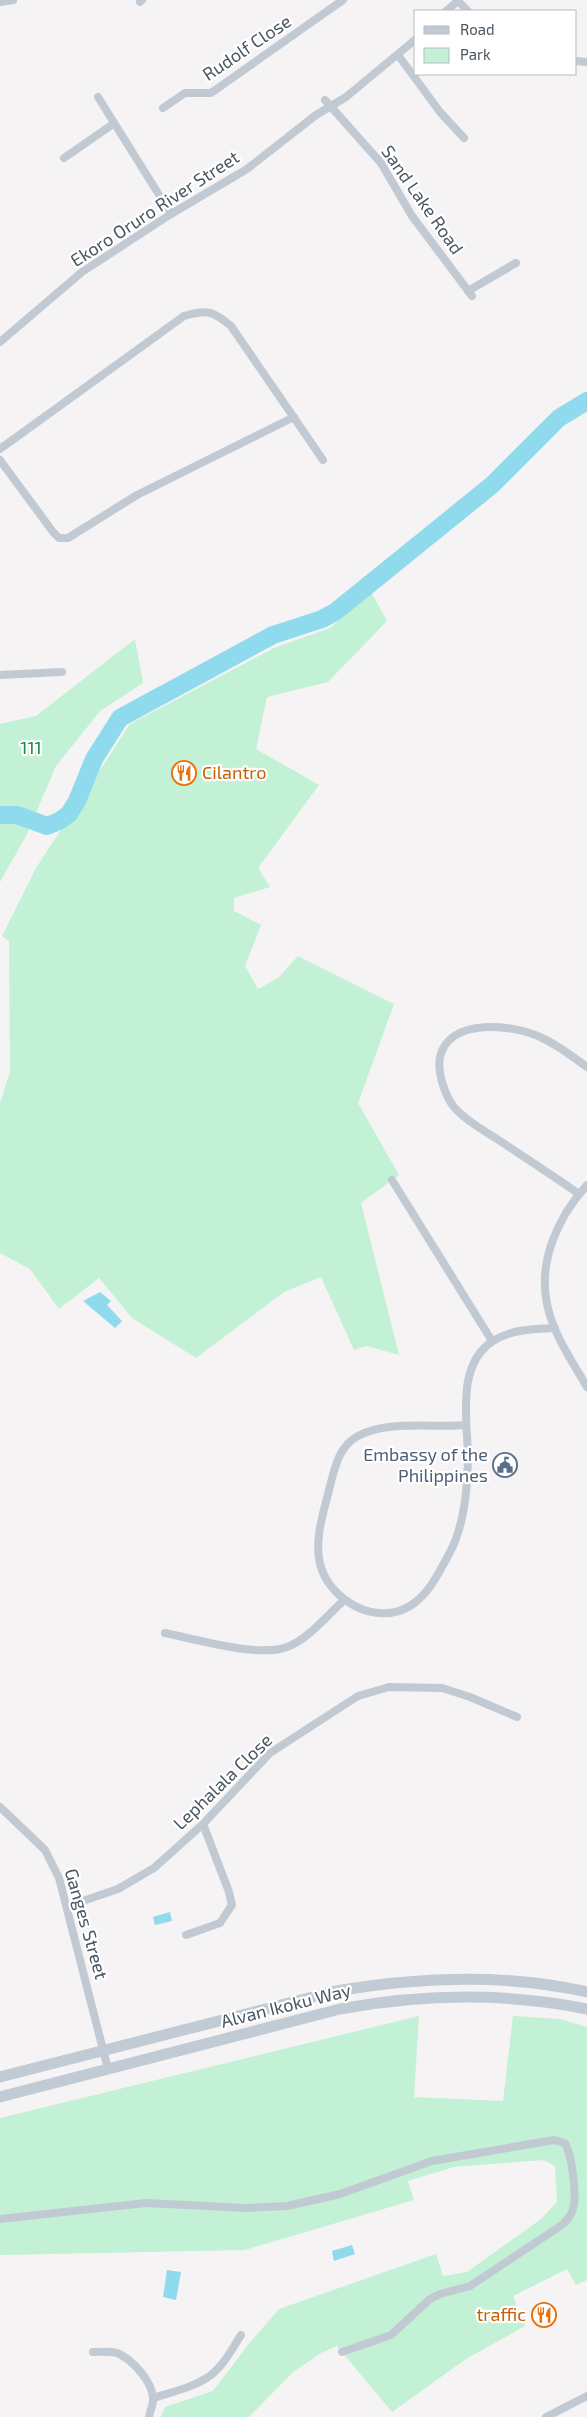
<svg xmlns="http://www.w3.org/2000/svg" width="587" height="2417" viewBox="0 0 587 2417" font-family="'Exo 2',sans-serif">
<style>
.green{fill:#c3f1d5}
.water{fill:#90daee}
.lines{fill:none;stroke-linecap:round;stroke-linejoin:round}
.river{stroke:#90daee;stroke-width:18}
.street{stroke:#c1cad2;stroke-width:8}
.secondary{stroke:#c1cbd6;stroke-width:11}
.labels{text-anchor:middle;stroke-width:4.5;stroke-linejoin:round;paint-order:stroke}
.street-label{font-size:18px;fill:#4a5661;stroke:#fff}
.park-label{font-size:18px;fill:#17864f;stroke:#fff}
.food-label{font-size:18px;fill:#c56008;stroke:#fff;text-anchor:start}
.service-label{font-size:18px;fill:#4e5e75;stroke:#fff;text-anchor:end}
</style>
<rect width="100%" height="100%" fill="#f5f3f3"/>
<!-- green -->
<g class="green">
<path d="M371 592 387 621 328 682 267 697 256 749 319 785 258 868 270 887 234 898V911L261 925 245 966 258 989 278 978 298 956 394 1004 358 1103 399 1175 361 1203 399 1355 367 1346 354 1350 321 1277 284 1292 196 1358 132 1318 99 1278 59 1309 30 1269 0 1253V1103L10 1072 9 941 2 936 36 868 130 724 274 648 330 628Z"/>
<path d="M135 639 143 683 100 711 56 766 26 836 0 882V724L36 716Z"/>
<path d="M419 2016 414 2097 503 2101 513 2016 560 2019 587 2027V2280L576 2285 567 2269 513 2296 525 2326 466 2359 392 2412 337 2346 321 2353 293 2372 249 2417H161L165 2407 213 2391 248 2345 279 2309 436 2254 443 2276 467 2272 541 2219 557 2202 555 2166 543 2160 454 2167 408 2181 414 2200 245 2250 0 2255V2118Z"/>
</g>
<!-- water -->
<g class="water">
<path d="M100 1292 111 1301 107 1305 122 1321 115 1328 83 1301Z"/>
<path d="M170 1912 172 1921 155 1925 153 1917Z"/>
<path d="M352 2245 355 2254 334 2261 332 2251Z"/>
<path d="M167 2270 181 2272 176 2300 163 2297Z"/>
</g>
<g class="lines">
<!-- river -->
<path class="river" d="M0 815H17L47 826 59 821 69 814 77 801 94 759 120 718 273 635 322 619 335 612 492 485 559 418 587 401"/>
<!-- street -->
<g class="street">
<path d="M457 0 468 11"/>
<path d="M0 2 13 0"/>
<path d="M140 2 142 0"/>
<path d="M446 11 458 1"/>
<path d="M398 55 440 112 464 138"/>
<path d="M576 61 587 62"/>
<path d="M98 97 171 214"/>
<path d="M325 100 381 163 412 216 472 296"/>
<path d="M163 108 185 93H211L343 0"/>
<path d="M64 158 113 124"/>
<path d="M468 291 516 263"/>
<path d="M0 342 82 272 171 214 247 169 316 115 346 97 416 39"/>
<path d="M0 449 184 316C207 309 213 311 231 326L323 460"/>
<path d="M0 460 53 532 59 538H68L137 495 294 417"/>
<path d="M0 675 62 672"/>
<path d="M392 1180 492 1341"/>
<path d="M587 1185C558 1217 538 1261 547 1304 553 1334 572 1361 587 1387"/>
<path d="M579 1194C552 1175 524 1157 497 1139 483 1130 465 1120 454 1107 445 1096 437 1072 440 1057 449 1017 514 1024 542 1038 558 1045 573 1057 587 1067"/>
<path d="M466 1425C435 1428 387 1420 358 1436 339 1446 335 1467 330 1486 324 1511 314 1539 320 1564 329 1600 376 1627 410 1606 429 1594 438 1574 448 1556 464 1528 467 1492 468 1460 468 1423 455 1365 493 1341 512 1329 534 1329 555 1328"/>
<path d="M165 1633C195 1639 260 1658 287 1647 308 1639 327 1616 343 1601"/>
<path d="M0 1807 45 1850 59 1878 108 2069"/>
<path d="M68 1906 118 1889 154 1868 203 1824 270 1753 358 1696 389 1687 442 1688 470 1697 517 1717"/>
<path d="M186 1935 220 1923 232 1905 229 1892 203 1824"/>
<path d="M0 2219 146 2203 246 2208 287 2206 340 2194 432 2161 554 2140 565 2143C572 2155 577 2195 573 2209 571 2216 567 2220 562 2225L470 2286 440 2294 430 2299 391 2335 342 2352"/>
<path d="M93 2352C101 2352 110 2351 117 2353 132 2359 152 2381 153 2398 154 2403 150 2411 149 2417"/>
<path d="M153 2398C172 2392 195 2387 211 2375 224 2365 232 2349 241 2335"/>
<path d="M546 2417 587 2396"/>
</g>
<!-- secondary -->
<g class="secondary">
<path d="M0 2077 336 1991C419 1977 504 1973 587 1992"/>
<path d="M0 2097 340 2009C422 1994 504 1992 587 2009"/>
</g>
</g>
<!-- icons -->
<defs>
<symbol id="restaurant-ring" viewBox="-11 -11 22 22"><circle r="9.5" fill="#fff" stroke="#e8710a" stroke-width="1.5"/><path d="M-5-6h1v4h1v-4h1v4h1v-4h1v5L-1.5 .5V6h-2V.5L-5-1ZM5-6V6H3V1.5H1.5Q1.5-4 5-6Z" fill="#e8710a"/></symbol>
<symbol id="civic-ring" viewBox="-11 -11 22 22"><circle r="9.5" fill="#fff" stroke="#5c6f8a" stroke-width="1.5"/><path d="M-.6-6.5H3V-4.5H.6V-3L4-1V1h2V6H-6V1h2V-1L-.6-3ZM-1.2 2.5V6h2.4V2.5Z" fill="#5c6f8a"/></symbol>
</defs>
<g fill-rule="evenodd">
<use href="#restaurant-ring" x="170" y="759" width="28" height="28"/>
<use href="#civic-ring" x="491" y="1451" width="28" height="28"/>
<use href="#restaurant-ring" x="530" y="2301" width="28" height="28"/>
</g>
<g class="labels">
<!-- street labels -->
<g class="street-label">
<text transform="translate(247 48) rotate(-34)" y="6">Rudolf Close</text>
<text transform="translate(422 200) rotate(55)" y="6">Sand Lake Road</text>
<text transform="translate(155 209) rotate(-33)" y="6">Ekoro Oruro River Street</text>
<text transform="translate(223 1782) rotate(-44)" y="6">Lephalala Close</text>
<text transform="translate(86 1924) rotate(74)" y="6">Ganges Street</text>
<text transform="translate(286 2006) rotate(-14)" y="6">Alvan Ikoku Way</text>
</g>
<!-- park labels -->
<g class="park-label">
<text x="31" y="754">111</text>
</g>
<!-- food labels -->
<g class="food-label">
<text x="202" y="779">Cilantro</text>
<text x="526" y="2321" text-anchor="end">traffic</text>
</g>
<!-- service labels -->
<g class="service-label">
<text x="488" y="1461">Embassy of the<tspan x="488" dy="21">Philippines</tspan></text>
</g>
</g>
<!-- legend -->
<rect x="414" y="10" width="162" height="65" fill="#ffffff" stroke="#b7bbc0"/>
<rect x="424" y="26" width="25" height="8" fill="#c1cbd6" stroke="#b7bbc0"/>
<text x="460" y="35" font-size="15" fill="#4a5661">Road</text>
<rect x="424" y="48" width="25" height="15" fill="#c3f1d5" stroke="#b7bbc0"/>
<text x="460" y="60" font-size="15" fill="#4a5661">Park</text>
</svg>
